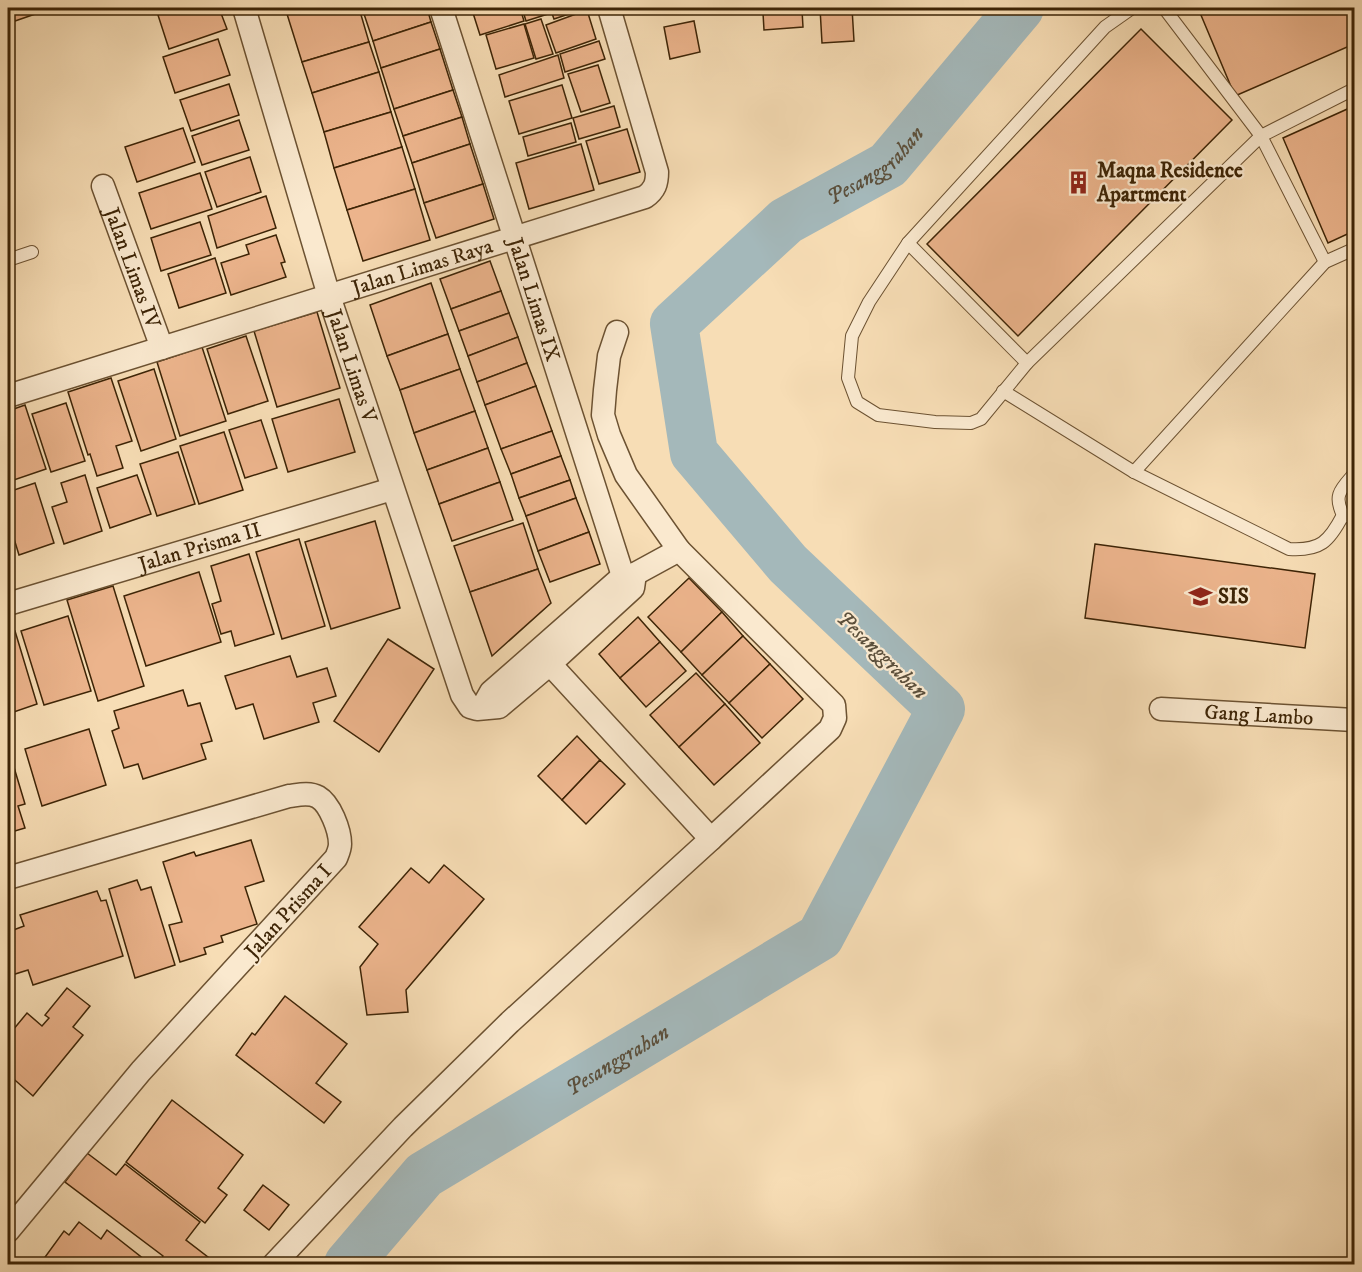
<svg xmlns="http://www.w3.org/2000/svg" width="1362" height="1272" viewBox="0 0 1362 1272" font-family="'IM FELL DW Pica',serif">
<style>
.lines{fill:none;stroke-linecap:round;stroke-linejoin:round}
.river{stroke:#a4b8ba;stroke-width:48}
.building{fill:#ecb48c;stroke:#3d2406;stroke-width:1.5}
.lane-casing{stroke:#6c5232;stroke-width:14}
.street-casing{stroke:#6c5232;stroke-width:25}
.lane{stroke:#fae9cf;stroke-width:12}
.street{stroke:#fae9cf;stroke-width:22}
.labels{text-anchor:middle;stroke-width:4.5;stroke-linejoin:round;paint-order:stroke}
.poi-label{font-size:21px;font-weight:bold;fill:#3d2406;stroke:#fae9cf;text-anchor:start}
.street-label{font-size:21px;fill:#3d2406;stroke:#fae9cf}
.water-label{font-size:22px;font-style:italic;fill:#5c503c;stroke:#fae9cf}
</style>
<rect width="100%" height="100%" fill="#f7ddb5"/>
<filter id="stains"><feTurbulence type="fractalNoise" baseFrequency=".00333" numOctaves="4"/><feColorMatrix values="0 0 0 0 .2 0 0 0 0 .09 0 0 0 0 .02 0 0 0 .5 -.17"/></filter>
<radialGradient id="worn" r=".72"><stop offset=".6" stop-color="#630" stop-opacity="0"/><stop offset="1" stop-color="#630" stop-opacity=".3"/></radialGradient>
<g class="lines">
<!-- river -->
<path class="river" id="s1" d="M348 1264 424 1175 820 937 941 709 788 564 694 453 674 324 786 221 888 165 1020 8"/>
</g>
<!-- building -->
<g class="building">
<path d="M10 8H39L41 12 15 21Z"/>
<path d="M169 8H219L227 29 169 49 157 12Z"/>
<path d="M285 8H310L287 14Z"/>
<path d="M310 8H359L369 42 302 62 287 14Z"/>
<path d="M362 8H427L431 22 373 41Z"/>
<path d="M491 8H520L524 21 480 35 473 13Z"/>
<path d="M522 8H546L548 14 526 21Z"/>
<path d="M550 8H583L584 9 554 19Z"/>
<path d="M670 8H704L671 13Z"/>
<path d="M762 8H799L762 10Z"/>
<path d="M820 8H852L854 41 822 43Z"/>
<path d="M1198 8H1354V44L1235 96Z"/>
<path d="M587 10 596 39 556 53 546 25Z"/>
<path d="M802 10 803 27 764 30 763 13Z"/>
<path d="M541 19 553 54 536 59 525 24Z"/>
<path d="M694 21 700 52 670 59 664 27Z"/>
<path d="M431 22 440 49 381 68 373 41Z"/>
<path d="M524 24 534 58 496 69 486 35Z"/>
<path d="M1141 29 1232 120 1018 336 927 244Z"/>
<path d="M218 39 230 75 175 93 163 57Z"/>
<path d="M599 41 605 59 565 72 560 54Z"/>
<path d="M369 42 379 72 312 93 302 62Z"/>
<path d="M440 49 453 90 394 109 381 68Z"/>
<path d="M558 55 564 78 505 97 499 75Z"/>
<path d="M598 65 610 103 581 112 568 74Z"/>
<path d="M379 72 391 112 324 132 312 93Z"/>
<path d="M229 84 239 115 191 131 180 100Z"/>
<path d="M562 85 572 118 519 134 509 101Z"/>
<path d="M453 90 462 117 403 136 394 109Z"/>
<path d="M614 106 620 127 579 139 573 118Z"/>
<path d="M1354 106V231L1328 243 1283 138Z"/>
<path d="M391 112 402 147 334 168 324 132Z"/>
<path d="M462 117 470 144 412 163 403 136Z"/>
<path d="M239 120 249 150 202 165 192 136Z"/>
<path d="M571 123 576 142 528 156 523 137Z"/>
<path d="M183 128 195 162 137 182 125 147Z"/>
<path d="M627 129 640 172 599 184 586 141Z"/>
<path d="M470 144 483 184 424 203 412 163Z"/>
<path d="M581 144 594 190 529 209 516 163Z"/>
<path d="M402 147 415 189 347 210 334 168Z"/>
<path d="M250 157 261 192 217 207 205 172Z"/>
<path d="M200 173 212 209 151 229 139 193Z"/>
<path d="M483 184 494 219 436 238 424 203Z"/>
<path d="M415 189 430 240 363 261 347 210Z"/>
<path d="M266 196 276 228 217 248 208 216Z"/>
<path d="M200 222 211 255 161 271 151 238Z"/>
<path d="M276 235 285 262 281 263 286 277 231 295 221 263 249 254 246 245Z"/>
<path d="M215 258 226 293 179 308 168 274Z"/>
<path d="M490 261 501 291 451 309 440 279Z"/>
<path d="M431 283 448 334 387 356 370 305Z"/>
<path d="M501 291 509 313 459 331 451 309Z"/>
<path d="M317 312 340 388 277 407 254 331Z"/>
<path d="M509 313 518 337 468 356 459 331Z"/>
<path d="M448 334 460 369 400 390 387 356Z"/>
<path d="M246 336 268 401 228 414 207 349Z"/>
<path d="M518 337 527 363 477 382 468 356Z"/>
<path d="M202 347 226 421 180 436 157 362Z"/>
<path d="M527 363 536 386 485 405 477 382Z"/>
<path d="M154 369 176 439 141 451 118 381Z"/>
<path d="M460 369 475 411 414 433 400 390Z"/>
<path d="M111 378 132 441 116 446 123 468 97 476 90 454 88 455 68 392Z"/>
<path d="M536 386 552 431 501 449 485 405Z"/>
<path d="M339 399 355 452 288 472 272 419Z"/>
<path d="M66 403 85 461 51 472 32 414Z"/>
<path d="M25 405 46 469 8 482V411Z"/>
<path d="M475 411 488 448 427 470 414 433Z"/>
<path d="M261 420 277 468 245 478 229 430Z"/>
<path d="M552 431 561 456 511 474 501 449Z"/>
<path d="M224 432 243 490 199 504 180 446Z"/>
<path d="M488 448 500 482 439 504 427 470Z"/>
<path d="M178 452 195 504 157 516 140 464Z"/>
<path d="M561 456 570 480 519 498 511 474Z"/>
<path d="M85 475 102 531 64 544 52 507 67 502 61 483Z"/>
<path d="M137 475 151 514 110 528 97 488Z"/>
<path d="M570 480 576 498 526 516 519 498Z"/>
<path d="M500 482 513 520 452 541 439 504Z"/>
<path d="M35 483 54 543 19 555 8 519V492Z"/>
<path d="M576 498 589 532 538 551 526 516Z"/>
<path d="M375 521 400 608 331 629 305 542Z"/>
<path d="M523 523 538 569 470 592 454 546Z"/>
<path d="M589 532 600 564 550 582 538 551Z"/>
<path d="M8 539 14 559 8 561Z"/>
<path d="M299 539 325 626 282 639 256 552Z"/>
<path d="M1095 544 1315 574 1305 648 1085 618Z"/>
<path d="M249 554 274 634 235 646 231 631 221 634 212 604 221 601 211 566Z"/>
<path d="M538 569 551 603 492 656 470 592Z"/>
<path d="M199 572 221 642 146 666 124 596Z"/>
<path d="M689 578 722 612 681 652 648 617Z"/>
<path d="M113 586 144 686 98 701 67 600Z"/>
<path d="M722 612 743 636 702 675 681 652Z"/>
<path d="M68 616 91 691 44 705 21 631Z"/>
<path d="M638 617 660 642 620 678 599 654Z"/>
<path d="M15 631 37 704 8 714V634Z"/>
<path d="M743 636 770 664 729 703 702 675Z"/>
<path d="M388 639 434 669 379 752 334 721Z"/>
<path d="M660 642 686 671 646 707 620 678Z"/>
<path d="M290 656 297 677 327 668 336 696 313 703 319 722 264 739 253 704 236 709 225 676Z"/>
<path d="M770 664 803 699 762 738 729 703Z"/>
<path d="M696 673 725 704 679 747 650 715Z"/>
<path d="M183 690 188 706 200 703 212 741 201 744 206 759 143 779 138 764 124 768 112 731 119 728 114 711Z"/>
<path d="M725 704 760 743 714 785 679 747Z"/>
<path d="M89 729 106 785 42 806 25 749Z"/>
<path d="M577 736 600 760 562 800 538 776Z"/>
<path d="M600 760 625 784 586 824 562 800Z"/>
<path d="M13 764 25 804 18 806 25 828 8 833V766Z"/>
<path d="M251 840 264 881 245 887 257 924 221 936 223 942 204 948 206 954 180 962 169 925 182 922 163 862 194 852 196 856Z"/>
<path d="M444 865 484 899 406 990 408 1012 367 1015 360 967 378 944 359 927 411 868 429 883Z"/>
<path d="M137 880 141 890 151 887 175 965 135 978 109 889Z"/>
<path d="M97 891 101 901 106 900 123 956 33 985 28 970 12 975 8 960V932L24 926 20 915Z"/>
<path d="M67 988 90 1006 73 1027 83 1035 33 1096 8 1074V1036L27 1013 42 1026 49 1018 45 1015Z"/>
<path d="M285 996 347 1044 316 1083 341 1102 324 1123 236 1055 252 1033 255 1035Z"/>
<path d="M172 1100 243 1155 218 1188 227 1195 205 1223 126 1162Z"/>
<path d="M87 1153 116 1175 125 1164 200 1222 186 1240 217 1264H166L161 1261 163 1256 65 1182Z"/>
<path d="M263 1185 289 1205 269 1230 244 1210Z"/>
<path d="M79 1222 101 1239 107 1230 145 1260 142 1264H40L64 1231 69 1235Z"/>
</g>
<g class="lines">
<defs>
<g id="lane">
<path d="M1132 8 1105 27 908 243 869 302 852 336 848 378 857 402 878 415 935 422 971 423 981 419 1027 363 1261 136 1354 89"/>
<path d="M1164 8 1261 136 1325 262"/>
<path d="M908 243 1027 363"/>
<path d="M8 260 32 252"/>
<path d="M1003 391 1134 472 1289 549C1320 551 1329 542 1343 515"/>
<path d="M1134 472 1325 262 1354 249"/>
<path d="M1354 474C1341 489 1333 495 1343 515L1354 518"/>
</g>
<g id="street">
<path id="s2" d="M244 8 329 296 462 695 470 707 477 709 499 707 550 664 633 588 635 574"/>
<path id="s3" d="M441 8 623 576 631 587"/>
<path id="s4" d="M103 186 162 348"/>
<path d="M617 332 609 356 605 390 603 415 609 435 626 475 679 550"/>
<path id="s5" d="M8 396 645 197C655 190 657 183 657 172L609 8"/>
<path id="s6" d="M8 604 392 489"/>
<path d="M482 708 491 692 623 576 635 574 679 550 834 705 835 718 830 729 711 839 550 664"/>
<path id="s7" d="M1161 709 1354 720"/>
<path d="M8 878 289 796C298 795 309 792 318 797 330 804 340 830 340 844 340 849 338 853 336 858L141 1071 8 1231"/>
<path d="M274 1264 403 1127 510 1022 711 839"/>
</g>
</defs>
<!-- lane casing -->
<use href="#lane" class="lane-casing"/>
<!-- street casing -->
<use href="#street" class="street-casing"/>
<!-- lane -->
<use href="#lane" class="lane"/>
<!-- street -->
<use href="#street" class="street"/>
</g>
<!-- icons -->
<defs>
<symbol id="building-bare" viewBox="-9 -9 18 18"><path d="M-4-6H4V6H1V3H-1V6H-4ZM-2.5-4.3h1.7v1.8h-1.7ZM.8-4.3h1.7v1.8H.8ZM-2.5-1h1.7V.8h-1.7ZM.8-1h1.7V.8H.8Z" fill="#8f2418" stroke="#fae9cf" stroke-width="2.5" paint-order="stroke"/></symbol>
<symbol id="school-bare" viewBox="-9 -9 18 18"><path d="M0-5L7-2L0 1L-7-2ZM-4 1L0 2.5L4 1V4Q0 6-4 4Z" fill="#8f2418" stroke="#fae9cf" stroke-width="2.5" paint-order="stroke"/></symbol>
</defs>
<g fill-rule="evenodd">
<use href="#building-bare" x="1062" y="166" width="33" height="33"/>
<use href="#school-bare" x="1184" y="580" width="33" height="33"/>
</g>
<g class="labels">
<!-- poi labels -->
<g class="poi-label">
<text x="1097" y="177">Maqna Residence<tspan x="1097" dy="24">Apartment</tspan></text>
<text x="1218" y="603">SIS</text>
</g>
<!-- street labels -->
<g class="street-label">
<text dy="7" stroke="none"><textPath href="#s5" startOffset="434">Jalan Limas Raya</textPath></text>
<text dy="7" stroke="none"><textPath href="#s4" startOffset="87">Jalan Limas IV</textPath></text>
<text dy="7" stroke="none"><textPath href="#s3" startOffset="306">Jalan Limas IX</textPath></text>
<text dy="7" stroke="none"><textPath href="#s2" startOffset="374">Jalan Limas V</textPath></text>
<text dy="7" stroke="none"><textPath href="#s6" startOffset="200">Jalan Prisma II</textPath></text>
<text dy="7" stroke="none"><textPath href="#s7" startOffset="98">Gang Lambo</textPath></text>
<text transform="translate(288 911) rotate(-48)" y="7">Jalan Prisma I</text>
</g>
<!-- water labels -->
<g class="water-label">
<text dy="8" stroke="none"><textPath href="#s1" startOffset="1582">Pesanggrahan</textPath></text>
<text transform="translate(883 654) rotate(44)" y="8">Pesanggrahan</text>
<text dy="8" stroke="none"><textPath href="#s1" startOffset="342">Pesanggrahan</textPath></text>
</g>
</g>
<!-- margin -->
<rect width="1362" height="1272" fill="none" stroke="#f7ddb5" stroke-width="30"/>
<rect x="9" y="9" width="1344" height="1254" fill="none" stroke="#3d2406" stroke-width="3"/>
<rect x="15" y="15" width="1332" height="1242" fill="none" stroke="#3d2406" stroke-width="1.5"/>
<rect width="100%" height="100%" filter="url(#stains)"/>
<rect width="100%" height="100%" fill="url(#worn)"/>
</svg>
